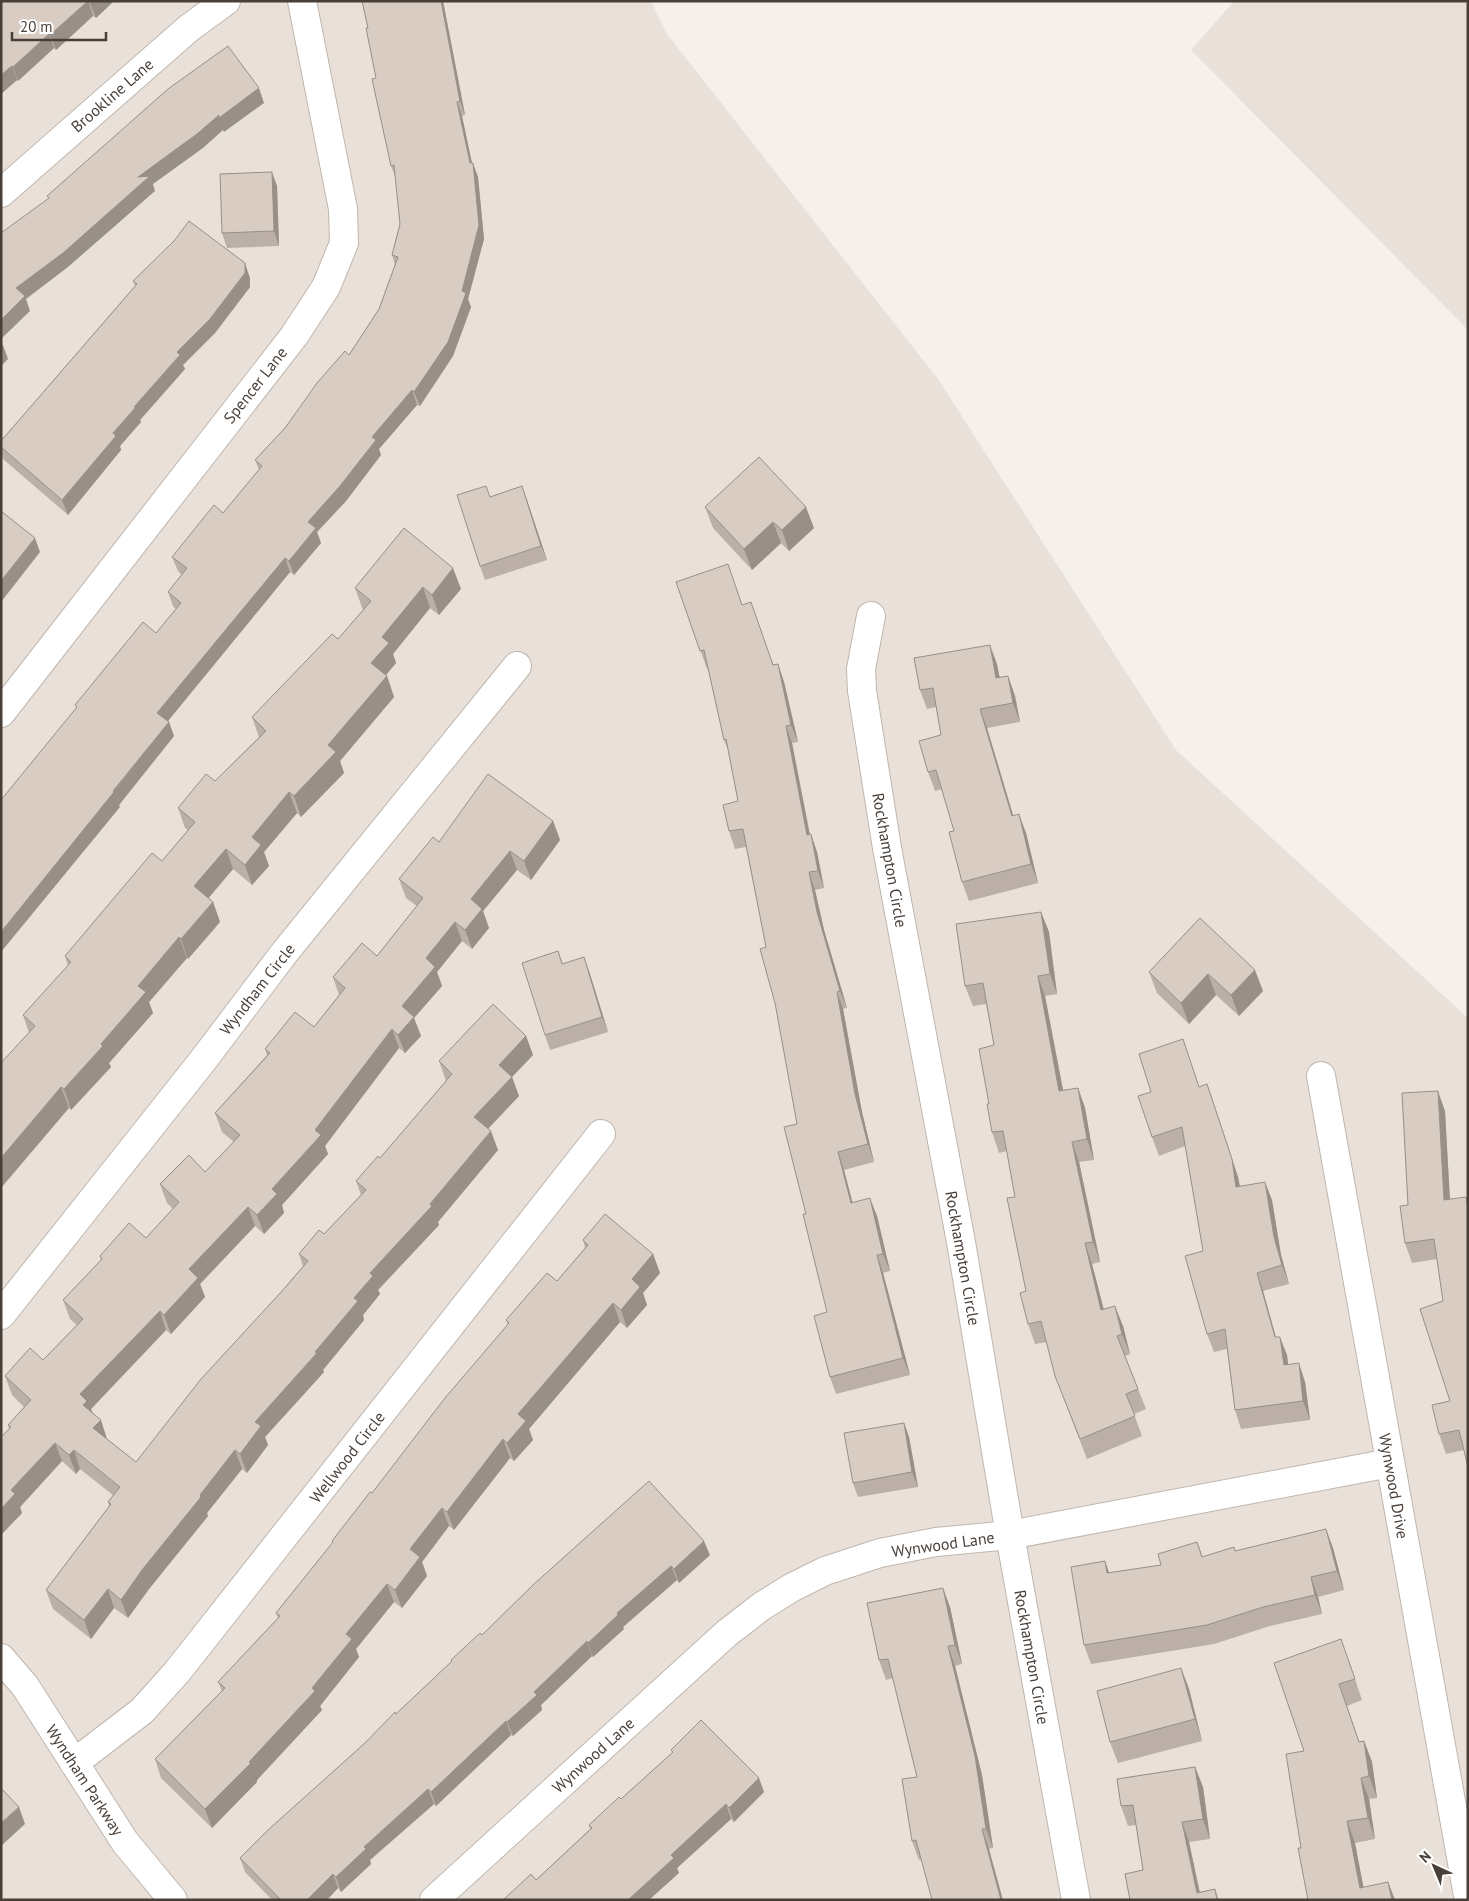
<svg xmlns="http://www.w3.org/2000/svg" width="1469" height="1901" viewBox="0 0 1469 1901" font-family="'PT Sans',sans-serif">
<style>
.residential{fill:#e9e1d9}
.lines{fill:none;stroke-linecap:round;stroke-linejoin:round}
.minor-casing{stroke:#c0b6ad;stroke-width:30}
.minor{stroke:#fff;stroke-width:28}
.wall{fill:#bbafa8}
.shaded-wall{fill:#988f88}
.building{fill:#d9ccc3;stroke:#988f88}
.labels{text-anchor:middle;stroke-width:4;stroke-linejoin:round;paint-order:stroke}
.street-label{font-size:16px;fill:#493f39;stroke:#fff}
</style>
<rect width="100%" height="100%" fill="#f5f0eb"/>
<!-- residential -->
<g class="residential">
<path d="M1 1H651L667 34 938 379 1176 750 1468 1018V1900H1Z"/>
<path d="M1234 1H1468V330L1191 50Z"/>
</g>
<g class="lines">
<defs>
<g id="minor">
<path d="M1 193 189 28 226 1"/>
<path d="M871 616 861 669 862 691 887 848 961 1242 1010 1535 1076 1900"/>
<path d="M1 713 294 336 326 287 344 243 343 209 302 1"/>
<path d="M1321 1076 1468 1896"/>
<path d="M1 1315 204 1059 285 952 517 666"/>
<path d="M1 1658 25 1686 125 1842 173 1900"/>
<path d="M74 1763 142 1711 177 1672 601 1134"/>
<path d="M434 1900 727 1633 762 1606 791 1588 825 1571 880 1553 936 1542 1010 1535 1390 1463"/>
</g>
</defs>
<!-- minor casing -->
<use href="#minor" class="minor-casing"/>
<!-- minor -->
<use href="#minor" class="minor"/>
</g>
<!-- wall -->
<g class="wall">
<path d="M1 1H114L96 18 93 16 56 50 54 48 18 81 17 80 1 94Z"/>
<path d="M362 1H443L465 115 462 116 472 163 478 177 484 239 468 299 471 307 453 356 420 406 417 405 379 449 381 455 346 501 317 532 321 543 294 575 290 572 168 721 174 736 119 805 120 807 75 705 156 633 176 609 173 606 168 592 182 575 178 571 172 557 223 513 259 470 255 460 285 428 349 355 379 309 395 265 392 255 400 224 396 179 391 166 368 28Z"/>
<path d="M277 186 279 246 227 248 222 233Z"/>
<path d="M250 278V287L215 333 183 365 185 369 140 420 141 422 120 446 121 450 68 515 3 459 1 453V441L135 286 133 281Z"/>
<path d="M527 500 547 560 485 580 480 566Z"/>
<path d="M705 507 814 528 789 551 781 543 752 570 713 528Z"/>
<path d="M404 528 461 589 439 615 430 608 393 654 396 663 386 675 387 676 394 697 340 761 344 773 301 817 297 813 264 852 269 866 252 885 233 869 208 898 213 902 220 922 188 959 187 958 149 1002 153 1013 109 1063 111 1067 71 1110 69 1108 29 1033 23 1015 68 966 65 956 162 861 188 830 185 828 178 808 215 781 259 737 252 717 338 639 363 610 355 588Z"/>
<path d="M676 582 742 605 774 665 778 664 784 682 798 742 792 743 810 834 817 852 824 888 815 890 824 930 847 1008 843 1009 862 1112 874 1162 844 1170 853 1203 877 1216 890 1271 883 1273 910 1375 836 1394 830 1377 827 1312 806 1214 797 1124 766 947 746 847 735 849 729 831 738 801 728 750 724 740 708 668 707 669Z"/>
<path d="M997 664 1000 678 1008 676 1015 696 1020 722 987 728 1013 815 1026 833 1038 883 969 901 962 882 954 831 942 789 935 791 928 772 941 735 936 707 927 709 920 690Z"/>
<path d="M553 821 560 840 531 880 517 870 483 911 489 928 472 949 462 941 437 972 442 986 414 1018 421 1036 405 1053 399 1048 325 1146 328 1154 282 1205 284 1213 264 1234 255 1226 200 1284 205 1297 171 1334 166 1330 91 1409 107 1439 136 1462 303 1266 299 1254 324 1234 361 1195 356 1181 380 1158 446 1081 439 1061 526 1036 533 1055 512 1077 519 1096 488 1129 498 1150 438 1222 439 1225 378 1290 380 1294 363 1315 364 1320 323 1370 324 1372 265 1437 268 1445 247 1473 242 1469 207 1513 208 1516 149 1589 128 1618 114 1608 91 1639 53 1609 46 1590 109 1506 108 1502 113 1495 80 1469 76 1474 62 1461 20 1507 22 1513 1 1535V1437L9 1429 8 1425 24 1407 12 1395 5 1376 43 1360 77 1325 70 1319 63 1300 101 1260 100 1256 146 1238 173 1209 167 1203 160 1184 205 1172 234 1142 222 1132 215 1113 267 1055 265 1049 314 1027 339 995 333 977 377 956 417 906 406 898 399 879 439 842Z"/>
<path d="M1041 912 1049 932 1057 994 1045 996 1063 1090 1078 1088 1085 1108 1094 1160 1079 1162 1100 1262 1092 1264 1104 1310 1123 1326 1130 1354 1125 1356 1146 1409 1134 1414 1142 1436 1087 1459 1055 1376 1047 1342 1035 1344 1028 1324 1026 1291 1015 1197 1007 1151 999 1153 992 1132 989 1104 994 1045 986 1004 973 1006 965 986Z"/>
<path d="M1200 918 1263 991 1239 1016 1216 995 1189 1024 1157 993 1149 972Z"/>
<path d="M558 951 563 964 589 971 608 1032 550 1050 545 1035Z"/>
<path d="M1189 1057 1199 1087 1207 1084 1238 1177 1240 1186 1272 1200 1281 1255 1289 1284 1263 1291 1276 1337 1287 1355 1288 1365 1305 1382 1310 1420 1241 1429 1235 1410 1227 1349 1214 1352 1207 1334 1203 1251 1185 1146 1159 1156 1152 1137 1151 1092Z"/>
<path d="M1445 1111 1464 1450 1446 1454 1439 1434 1450 1401 1443 1301 1437 1259 1412 1263 1405 1243 1408 1205Z"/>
<path d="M583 1240 653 1254 660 1273 643 1293 647 1305 627 1328 620 1322 529 1429 533 1440 514 1461 510 1458 454 1530 449 1526 422 1562 427 1576 402 1608 394 1602 356 1649 359 1657 320 1706 322 1710 257 1780V1782L212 1828 161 1778 155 1759 222 1691 218 1682 278 1618 276 1613 333 1543 332 1541 372 1493 508 1325 506 1320 557 1281 585 1248Z"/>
<path d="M904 1423 909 1437 918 1487 858 1497 853 1483Z"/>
<path d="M1197 1542 1203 1557 1235 1551 1333 1548 1344 1590 1318 1597 1322 1614 1270 1626 1214 1644 1091 1664 1084 1645 1110 1573 1161 1565Z"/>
<path d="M710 1555 679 1583 677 1580 623 1627 624 1629 593 1657 592 1656 541 1705 542 1710 513 1736 511 1735 436 1806 434 1804 370 1860 371 1864 341 1892 338 1888 327 1900H272L245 1872 240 1858 396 1714 451 1662V1660L482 1635 534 1584Z"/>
<path d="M950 1607 962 1664 955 1666 982 1775 993 1848 919 1860 912 1841 917 1777 893 1678 886 1680 879 1660Z"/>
<path d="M1349 1661 1362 1700 1347 1706 1359 1742 1364 1741 1372 1762 1377 1798 1369 1799 1375 1839 1355 1843 1363 1888 1388 1882 1395 1900H1308L1301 1848 1304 1751Z"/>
<path d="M1181 1668 1189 1689 1202 1741 1118 1763 1110 1742Z"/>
<path d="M671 1750 764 1792 734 1822 731 1819 677 1868 679 1873 536 1880 590 1829 589 1825 621 1799 672 1753Z"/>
<path d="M1195 1767 1203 1787 1210 1839 1189 1842 1200 1892 1215 1889 1219 1900H1130L1125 1874 1143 1870 1136 1825 1128 1826 1121 1806 1117 1779Z"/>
</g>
<!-- shaded-wall -->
<g class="shaded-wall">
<path d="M88 1 93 16 56 50 50 35Z"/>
<path d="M93 1H114L96 18 90 4Z"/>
<path d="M441 1H443L465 115 460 101Z"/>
<path d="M49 34 54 48 18 81 13 67Z"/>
<path d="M12 66 17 80 1 94V75Z"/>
<path d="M259 88 264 103 224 132 223 130 203 148 153 184 155 191 68 267 26 299 30 311 1 339V320L16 288 138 177 219 115Z"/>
<path d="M457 102 462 116 474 173 473 163 478 177 484 239 468 299 471 307 453 356 420 406 414 392 462 291 470 163Z"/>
<path d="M272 172 277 186 279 246 274 231Z"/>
<path d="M245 263 250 278V287L215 333 183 365 185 369 140 420 141 422 120 446 121 450 68 515 62 500 113 433Z"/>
<path d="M3 345 8 359 1 366V346Z"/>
<path d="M412 390 417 405 379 449 381 455 346 501 317 532 321 543 294 575 289 561 308 522 372 437Z"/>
<path d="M522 486 527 500 547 560 541 546Z"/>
<path d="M806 507 814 528 789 551 782 530Z"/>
<path d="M773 522 781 543 752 570 744 549Z"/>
<path d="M35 538 40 552 1 602V581Z"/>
<path d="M285 558 290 572 163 727 157 713Z"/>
<path d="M453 568 461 589 439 615 432 595Z"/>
<path d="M423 587 430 608 393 654 396 663 379 683 371 663 382 637Z"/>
<path d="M990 645 997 664 1003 698 996 678Z"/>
<path d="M778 664 784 682 798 742 791 725Z"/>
<path d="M387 676 394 697 340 761 344 773 301 817 294 796 328 745Z"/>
<path d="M1008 676 1015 696 1020 722 1013 703Z"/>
<path d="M980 709 987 728 1019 835 1012 816Z"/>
<path d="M169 722 174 736 119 805 120 807 1 952V932Z"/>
<path d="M786 726 792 743 813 852 807 835Z"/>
<path d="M289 792 297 813 264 852 269 866 252 885 245 865 252 837Z"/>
<path d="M1019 814 1026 833 1038 883 1031 864Z"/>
<path d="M553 821 560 840 531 880 524 861Z"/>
<path d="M811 834 817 852 824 888 818 871Z"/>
<path d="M226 849 233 869 201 907 194 886Z"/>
<path d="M510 851 517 870 483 911 489 928 472 949 465 930 471 899Z"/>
<path d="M809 872 815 890 824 930 847 1008 840 991 817 912Z"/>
<path d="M213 902 220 922 188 959 181 939Z"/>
<path d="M1041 912 1049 932 1057 994 1050 974Z"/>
<path d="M455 922 462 941 437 972 442 986 414 1018 421 1036 405 1053 398 1035 402 1006 426 958Z"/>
<path d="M179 937 187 958 149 1002 153 1013 109 1063 111 1067 71 1110 64 1089 101 1044 138 986Z"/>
<path d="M584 957 589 971 608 1032 602 1017Z"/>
<path d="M1255 970 1263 991 1239 1016 1231 995Z"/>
<path d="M1208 974 1216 995 1189 1024 1181 1003Z"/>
<path d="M1038 976 1045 996 1067 1111 1059 1091Z"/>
<path d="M837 992 843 1009 862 1112 874 1162 868 1144 855 1094Z"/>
<path d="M392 1029 399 1048 325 1146 328 1154 282 1205 284 1213 264 1234 257 1215 272 1189 315 1130Z"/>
<path d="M526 1036 533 1055 512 1077 519 1096 481 1136 474 1117 499 1065Z"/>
<path d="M1207 1084 1238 1177 1243 1205 1236 1187Z"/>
<path d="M61 1087 69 1108 1 1188V1158Z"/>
<path d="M1078 1088 1085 1108 1094 1160 1087 1139Z"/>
<path d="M1438 1091 1445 1111 1451 1220 1444 1200Z"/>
<path d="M491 1131 498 1150 438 1222 439 1225 378 1290 380 1294 363 1315 364 1320 323 1370 324 1372 265 1437 268 1445 247 1473 240 1454 255 1422 315 1352 354 1298 370 1273 430 1204Z"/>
<path d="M1072 1142 1079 1162 1100 1262 1093 1242Z"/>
<path d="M838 1152 844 1170 857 1221 851 1203Z"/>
<path d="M1265 1182 1272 1200 1281 1255 1289 1284 1282 1265 1274 1237Z"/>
<path d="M870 1198 877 1216 890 1271 883 1254Z"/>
<path d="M248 1207 255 1226 200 1284 205 1297 171 1334 164 1315 189 1269Z"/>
<path d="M1085 1243 1092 1264 1109 1330 1101 1310Z"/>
<path d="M653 1254 660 1273 643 1293 647 1305 627 1328 621 1310 632 1279Z"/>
<path d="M877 1255 883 1273 910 1375 903 1358Z"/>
<path d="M1257 1273 1263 1291 1281 1356 1275 1337Z"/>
<path d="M613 1303 620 1322 529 1429 533 1440 514 1461 507 1443 518 1414Z"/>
<path d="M1115 1306 1123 1326 1130 1354 1122 1334Z"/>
<path d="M160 1311 166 1330 91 1409 94 1419 83 1405 80 1394Z"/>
<path d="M1280 1337 1287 1355 1290 1384 1284 1365Z"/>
<path d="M1299 1363 1305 1382 1310 1420 1303 1401Z"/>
<path d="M101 1420 107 1439 93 1428Z"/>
<path d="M904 1423 909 1437 918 1487 912 1472Z"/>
<path d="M503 1439 510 1458 454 1530 447 1512Z"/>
<path d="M55 1443 62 1461 20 1507 22 1513 1 1535V1509L11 1490Z"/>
<path d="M74 1450 80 1469 76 1474 69 1455Z"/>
<path d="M235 1450 242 1469 207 1513 208 1516 149 1589 128 1618 121 1600 142 1570Z"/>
<path d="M442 1508 449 1526 422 1562 427 1576 402 1608 395 1590 410 1549Z"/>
<path d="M1326 1529 1333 1548 1344 1590 1337 1571Z"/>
<path d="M704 1541 710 1555 679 1583 674 1569Z"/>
<path d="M1105 1561 1112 1581 1107 1573Z"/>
<path d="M671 1566 677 1580 623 1627 624 1629 593 1657 588 1643 617 1613Z"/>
<path d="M1311 1577 1318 1597 1322 1614 1315 1595Z"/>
<path d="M387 1584 394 1602 356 1649 359 1657 320 1706 322 1710 257 1780V1782L212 1828 205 1809 249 1762 312 1688 346 1634Z"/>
<path d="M943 1588 950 1607 962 1664 955 1645Z"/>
<path d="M108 1589 114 1608 91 1639 84 1620Z"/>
<path d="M587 1641 592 1656 541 1705 542 1710 513 1736 507 1722 534 1692Z"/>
<path d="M948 1646 955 1666 982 1775 993 1848 986 1829Z"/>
<path d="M1181 1668 1189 1689 1202 1741 1195 1719Z"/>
<path d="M506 1721 511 1735 436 1806 431 1792Z"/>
<path d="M1364 1741 1372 1762 1377 1798 1369 1776Z"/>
<path d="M1195 1767 1203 1787 1210 1839 1203 1819Z"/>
<path d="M759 1778 764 1792 734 1822 729 1808Z"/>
<path d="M1361 1778 1369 1799 1375 1839 1368 1818Z"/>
<path d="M428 1789 434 1804 370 1860 371 1864 341 1892 336 1877 364 1847Z"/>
<path d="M726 1804 731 1819 677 1868 679 1873 649 1900H628L671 1855Z"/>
<path d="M19 1807 25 1824 1 1846V1823Z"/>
<path d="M1347 1821 1355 1843 1366 1900 1360 1888Z"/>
<path d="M1182 1822 1189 1842 1201 1900 1197 1893Z"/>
<path d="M982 1829 989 1849 1003 1900H1001Z"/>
<path d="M333 1874 338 1888 327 1900H307Z"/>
<path d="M1388 1882 1395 1900H1392Z"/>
</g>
<!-- building -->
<g class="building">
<path d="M1 1H93L90 4 88 1 50 35 49 34 13 67 12 66 1 75Z"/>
<path d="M362 1H441L460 101 457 102 470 163H473L479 225 462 291 466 293 448 342 414 392 412 390 372 437 376 440 340 486 308 522 316 528 289 561 285 558 157 713 169 722 113 791 114 792 1 932V800L77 707 75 705 143 622 156 633 181 603 168 592 187 568 172 557 214 505 223 513 262 466 255 460 285 428 317 383 345 351 349 355 379 309 398 257 392 255 400 224 394 165 391 166 372 79 376 78 366 28H368Z"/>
<path d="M228 46 259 88 219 118V115L197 134 138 177 150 176 63 253 16 288 25 296 1 320V233L49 198 47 196 168 89Z"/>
<path d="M272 172 274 231 222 233 220 174Z"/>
<path d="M189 221 245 263V273L210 319 177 352 180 355 134 407H136L113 433 116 436 62 500 1 447V441L137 284 133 281 174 241Z"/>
<path d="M759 457 806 507 782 530 773 522 744 549 705 507Z"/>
<path d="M486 486 490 497 522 486 541 546 480 566 457 495Z"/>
<path d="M1 511 35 538 1 581Z"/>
<path d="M404 528 453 568 432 595 423 587 382 637 389 643 371 663 387 676 328 745 336 752 294 796 289 792 252 837 261 845 245 865 226 849 194 886 213 902 181 939 179 937 138 986 146 992 101 1044 103 1046 64 1089 61 1087 1 1158V1063L35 1026 23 1015 71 962 65 956 152 853 162 861 195 822 178 808 206 774 215 781 266 731 252 717 332 634 338 639 371 601 355 588Z"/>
<path d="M728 564 742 605 751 602 773 665 778 664 791 725 786 726 807 835 811 834 818 871 809 872 817 912 840 991 837 992 855 1094 868 1144 838 1152 851 1203 870 1198 883 1254 877 1255 903 1358 830 1377 814 1316 827 1312 803 1214H806L784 1127 797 1124 775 1003 760 949 766 947 743 829 729 831 723 805 738 801 726 739 724 740 704 650 700 651 676 582Z"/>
<path d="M990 645 996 678 1008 676 1013 703 980 709 1012 816 1019 814 1031 864 962 882 949 832 954 831 936 770 928 772 919 741 941 735 933 688 920 690 914 658Z"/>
<path d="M488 774 553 821 524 861 510 851 471 899 482 909 465 930 455 922 426 958 435 967 402 1006 414 1017 398 1035 392 1029 315 1130 321 1135 272 1189 277 1194 257 1215 248 1207 189 1269 198 1278 164 1315 160 1311 80 1394 87 1401 83 1405 101 1420 93 1428 136 1462 201 1379 283 1290 308 1261 299 1254 319 1230 324 1234 366 1190 356 1181 378 1156 380 1158 452 1074 439 1061 493 1004 526 1036 499 1065 512 1077 474 1117 491 1131 430 1204 432 1206 370 1273 373 1276 354 1298 358 1301 315 1352 317 1353 255 1422 261 1426 240 1454 235 1450 200 1495 201 1497 142 1570 121 1600 108 1589 84 1620 46 1590 111 1504 108 1502 120 1487 74 1450 69 1455 55 1443 11 1490 15 1494 1 1509V1437L11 1427 8 1425 31 1400 5 1376 30 1348 43 1360 83 1319 63 1300 102 1259 100 1256 129 1223 146 1238 179 1202 160 1184 189 1155 205 1172 240 1135 215 1113 270 1053 265 1049 295 1012 314 1027 345 988 333 977 362 943 377 956 423 898 399 879 433 837 439 842Z"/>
<path d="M1041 912 1050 974 1038 976 1059 1091 1078 1088 1087 1139 1072 1142 1093 1242 1085 1243 1101 1310 1115 1306 1122 1334 1117 1336 1138 1389 1126 1394 1135 1416 1080 1439 1055 1376 1041 1321 1028 1324 1020 1293 1026 1291 1007 1198 1015 1197 1003 1131 992 1132 987 1104H989L979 1049 994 1045 983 983 965 986 956 924Z"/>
<path d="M1200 918 1255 970 1231 995 1208 974 1181 1003 1149 972Z"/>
<path d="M558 951 562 964 584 957 602 1017 545 1035 522 963Z"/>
<path d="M1183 1039 1199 1087 1207 1084 1232 1159 1236 1187 1265 1182 1274 1237 1282 1265 1257 1273 1275 1337H1280L1284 1365 1299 1363 1303 1401 1235 1410 1225 1329 1207 1334 1185 1256 1203 1251 1182 1127 1152 1137 1138 1096 1151 1092 1139 1054Z"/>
<path d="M1438 1091 1444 1200 1466 1197 1468 1208V1467L1459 1430 1439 1434 1432 1405 1450 1401 1420 1309 1443 1301 1434 1239 1405 1243 1400 1206 1408 1205 1402 1093Z"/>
<path d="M605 1214 653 1254 632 1279 640 1287 621 1310 613 1303 518 1414 526 1421 507 1443 503 1439 447 1512 442 1508 410 1549 420 1557 395 1590 387 1584 346 1634 352 1639 312 1688 315 1691 249 1762 251 1763 205 1809 155 1759 225 1688 218 1682 280 1616 276 1613 333 1542 332 1541 370 1492 372 1493 445 1398 509 1323 506 1320 547 1273 557 1281 588 1245 583 1240Z"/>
<path d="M904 1423 912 1472 853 1483 844 1433Z"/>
<path d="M649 1481 704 1541 674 1569 671 1566 617 1613 618 1615 588 1643 587 1641 534 1692 537 1695 507 1722 506 1721 431 1792 428 1789 364 1847 366 1849 336 1877 333 1874 307 1900H281L240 1858 268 1830 365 1743 395 1712 396 1714 452 1661 451 1660 480 1633 482 1635 534 1584Z"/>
<path d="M1326 1529 1337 1571 1311 1577 1315 1595 1263 1607 1207 1625 1084 1645 1071 1567 1105 1561 1107 1573 1161 1565 1158 1554 1197 1542 1202 1557 1234 1547 1235 1551Z"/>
<path d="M943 1588 955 1645 948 1646 975 1756 986 1829H982L1001 1900H932L916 1840 912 1841 902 1779 917 1777 888 1659 879 1660 867 1603Z"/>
<path d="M1341 1639 1355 1679 1339 1684 1359 1742 1364 1741 1369 1776 1361 1778 1368 1818 1347 1821 1360 1888 1388 1882 1392 1900H1308L1298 1848H1301L1286 1754 1304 1751 1274 1663Z"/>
<path d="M1181 1668 1195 1719 1110 1742 1097 1691Z"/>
<path d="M701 1720 759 1778 729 1808 726 1804 671 1855 674 1858 628 1900H503L531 1874 536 1880 592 1828 589 1825 619 1797 621 1799 673 1752 671 1750Z"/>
<path d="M1195 1767 1203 1819 1182 1822 1197 1893 1215 1889 1217 1900H1130L1125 1874 1143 1870 1133 1805 1121 1806 1117 1779Z"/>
<path d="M1 1788 19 1807 1 1823Z"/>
</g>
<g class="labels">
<!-- street labels -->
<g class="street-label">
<text transform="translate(112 95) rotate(-41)" y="6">Brookline Lane</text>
<text transform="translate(255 385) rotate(-52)" y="6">Spencer Lane</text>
<text transform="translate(890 860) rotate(80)" y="6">Rockhampton Circle</text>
<text transform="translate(257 989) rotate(-52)" y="6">Wyndham Circle</text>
<text transform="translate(963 1258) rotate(80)" y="6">Rockhampton Circle</text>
<text transform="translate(347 1457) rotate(-52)" y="6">Wellwood Circle</text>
<text transform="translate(1394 1486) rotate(80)" y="6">Wynwood Drive</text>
<text transform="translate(943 1544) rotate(-8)" y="6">Wynwood Lane</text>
<text transform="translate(1032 1657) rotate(80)" y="6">Rockhampton Circle</text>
<text transform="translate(593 1755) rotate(-42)" y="6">Wynwood Lane</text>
<text transform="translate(85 1780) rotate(57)" y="6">Wyndham Parkway</text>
</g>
</g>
<!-- border -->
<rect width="1469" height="1901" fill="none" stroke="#493f39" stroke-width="5"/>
<!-- north arrow -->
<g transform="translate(1434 1866) rotate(316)" stroke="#ffffff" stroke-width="4" paint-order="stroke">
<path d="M0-4L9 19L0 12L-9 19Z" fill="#493f39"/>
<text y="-8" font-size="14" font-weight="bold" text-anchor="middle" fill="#493f39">N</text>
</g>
<!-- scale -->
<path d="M12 32v8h94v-8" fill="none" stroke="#493f39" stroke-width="2.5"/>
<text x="20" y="32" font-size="15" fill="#493f39" stroke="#ffffff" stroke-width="4" paint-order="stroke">20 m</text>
</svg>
